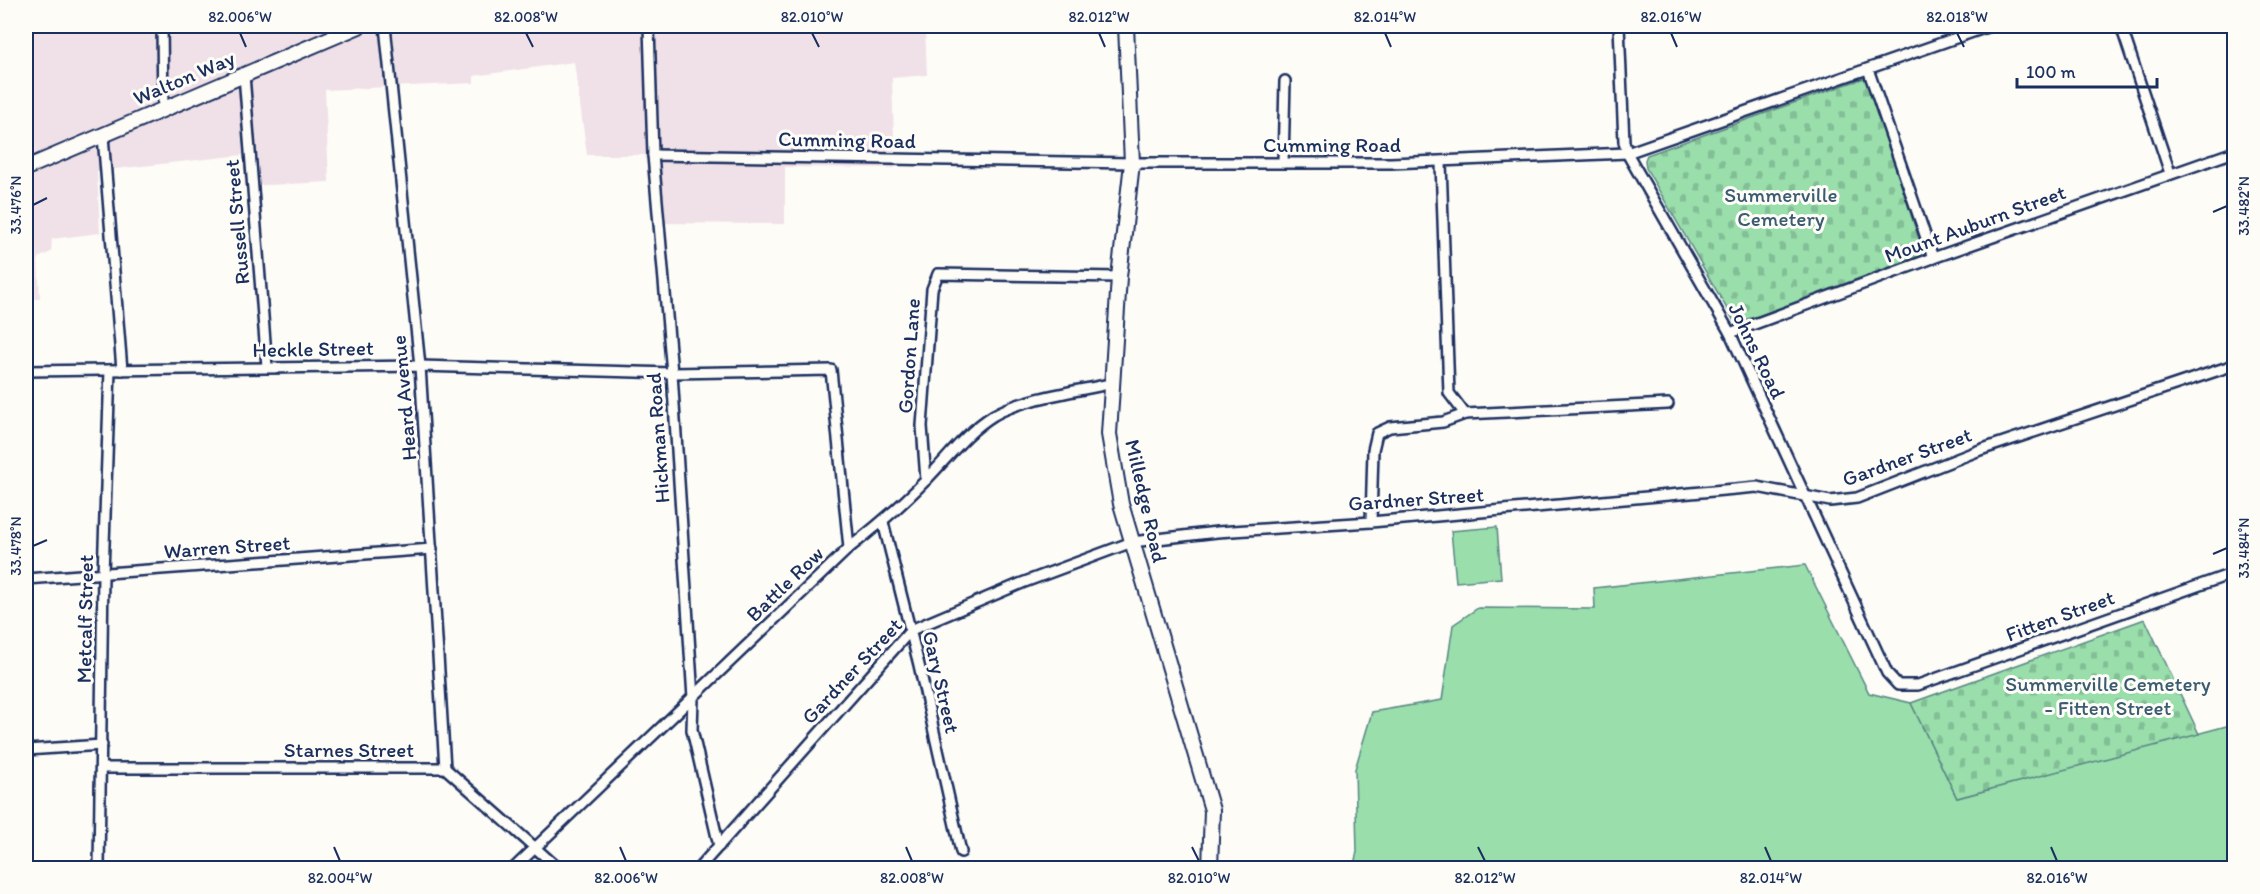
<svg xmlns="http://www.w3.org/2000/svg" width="2260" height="894" viewBox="0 0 2260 894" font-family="Itim,sans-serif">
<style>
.built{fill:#f0e1e8}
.green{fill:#99deab;stroke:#5a8684;stroke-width:1.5}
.cemetery{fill:url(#cemetery-stones);stroke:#5a8684;stroke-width:1.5}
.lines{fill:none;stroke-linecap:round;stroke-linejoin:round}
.street-casing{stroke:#1b2f5e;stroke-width:14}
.secondary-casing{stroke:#1b2f5e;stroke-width:18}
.street{stroke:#fdfcf7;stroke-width:9}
.secondary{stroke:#fdfcf7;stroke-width:14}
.ticks{fill:none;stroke:#1b2f5e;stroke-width:2}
.labels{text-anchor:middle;stroke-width:6;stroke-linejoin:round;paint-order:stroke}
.street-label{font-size:21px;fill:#1b2f5e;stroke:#fdfcf7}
.park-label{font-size:21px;fill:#3a5b71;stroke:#fdfcf7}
.neatline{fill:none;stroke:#1b2f5e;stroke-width:2}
.ticks-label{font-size:15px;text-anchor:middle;fill:#1b2f5e}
</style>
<defs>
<pattern id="cemetery-stones" width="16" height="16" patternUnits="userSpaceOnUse" patternTransform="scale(1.5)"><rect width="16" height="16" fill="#99deab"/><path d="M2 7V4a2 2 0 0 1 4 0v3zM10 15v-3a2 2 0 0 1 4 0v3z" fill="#83bf96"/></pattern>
</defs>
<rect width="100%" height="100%" fill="#fdfcf7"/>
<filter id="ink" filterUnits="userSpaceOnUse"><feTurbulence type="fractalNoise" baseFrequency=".0167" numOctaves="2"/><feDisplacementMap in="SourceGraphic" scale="12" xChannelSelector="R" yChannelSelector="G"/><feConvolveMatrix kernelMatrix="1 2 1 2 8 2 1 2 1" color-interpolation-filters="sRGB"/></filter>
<g filter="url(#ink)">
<!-- built -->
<path class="built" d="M26 26H925L927 75 892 78 895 168 785 167V224L653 223 645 155H587L574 62 474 76V83L325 90 329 182 245 186 243 155 97 171 100 233 52 239 51 252 38 258 40 299H26Z"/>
<!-- green -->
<g class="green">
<path d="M1497 527 1501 578 1456 582 1451 531Z"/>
<path d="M1805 565 1869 693 1911 703 1957 798 2234 724V868H1353L1357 852 1355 769 1372 712 1442 700 1453 625 1478 608 1595 609 1594 588Z"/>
</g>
<!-- cemetery -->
<g class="cemetery">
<path d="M1867 77 1923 252 1919 256 1758 316 1742 321H1734L1646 168 1645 160 1647 155Z"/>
<path d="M2145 619 2199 734 1957 798 1911 703Z"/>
</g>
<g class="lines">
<defs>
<g id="street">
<path d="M162 26 163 110"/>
<path d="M385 26 420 366 445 768"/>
<path d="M649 26 653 155 672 373 693 698 692 730 719 846"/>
<path d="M1619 26 1624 142 1627 153 1730 333 1887 673 1898 685H1918L2234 573"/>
<path d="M2121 26 2170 173"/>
<path d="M1868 69 1933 258"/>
<path d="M244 75 267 367"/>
<path d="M103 136 122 370"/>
<path d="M653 155 1132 163H1391L1627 153 1990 26"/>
<path d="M1283 163 1285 81"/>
<path d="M1441 163 1449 393 1465 414"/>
<path d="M1730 333 1933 258 2234 152"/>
<path d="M26 371 420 366 672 373 831 370 849 548"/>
<path d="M926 480 922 426 932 289 938 274 1119 277"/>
<path d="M883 522 919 665 961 852"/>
<path d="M1371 522 1373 450 1377 433 1390 427 1443 422 1465 414 1668 404"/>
<path d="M26 579 432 549"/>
<path d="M26 750 102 745"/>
<path d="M102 768H445L558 868"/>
<path d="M99 868 103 574 110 370"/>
<path d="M514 868 849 548C876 527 901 506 925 481 948 458 965 433 994 415 1023 398 1080 391 1113 383"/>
<path d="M699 868 911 630 1022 583 1132 542 1217 532 1371 522 1757 487 1830 501 1857 498 1980 450 2234 365"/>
</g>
<g id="secondary">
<path d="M1126 26 1132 163 1119 277 1109 434 1121 504 1212 810 1210 868"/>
<path d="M26 168 359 26"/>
</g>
</defs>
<!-- street casing -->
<use href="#street" class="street-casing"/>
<!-- secondary casing -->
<use href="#secondary" class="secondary-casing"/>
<!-- street -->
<use href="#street" class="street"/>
<!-- secondary -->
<use href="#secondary" class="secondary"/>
</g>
</g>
<!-- ticks -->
<path class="ticks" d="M240 33 246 47M526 33 533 47M812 33 819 47M1099 33 1105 47M1385 33 1391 47M1671 33 1677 47M1957 33 1964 47M33 205 47 198M2213 212 2227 206M33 546 47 540M2213 554 2227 548M334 847 340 861M620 847 626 861M906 847 912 861M1192 847 1199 861M1478 847 1485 861M1765 847 1771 861M2051 847 2057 861"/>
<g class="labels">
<!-- street labels -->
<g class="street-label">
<text transform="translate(184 78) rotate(-23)" y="7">Walton Way</text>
<text transform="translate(847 140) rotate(1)" y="7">Cumming Road</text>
<text x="1332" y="152">Cumming Road</text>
<text transform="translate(237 222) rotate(-95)" y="7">Russell Street</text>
<text transform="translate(1975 224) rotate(-20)" y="7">Mount Auburn Street</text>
<text transform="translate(313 349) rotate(-1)" y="7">Heckle Street</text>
<text transform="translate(1757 351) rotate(64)" y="7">Johns Road</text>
<text transform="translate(909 356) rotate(-86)" y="7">Gordon Lane</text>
<text transform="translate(404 398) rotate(-95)" y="7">Heard Avenue</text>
<text transform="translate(658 438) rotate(-94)" y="7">Hickman Road</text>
<text transform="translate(1907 457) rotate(-20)" y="7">Gardner Street</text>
<text transform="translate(1416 499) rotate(-4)" y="7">Gardner Street</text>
<text transform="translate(1146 501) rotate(77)" y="7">Milledge Road</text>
<text transform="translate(227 547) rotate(-4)" y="7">Warren Street</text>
<text transform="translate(785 584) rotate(-44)" y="7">Battle Row</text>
<text transform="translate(2060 616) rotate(-20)" y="7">Fitten Street</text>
<text transform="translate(85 619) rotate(-89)" y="7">Metcalf Street</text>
<text transform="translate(852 671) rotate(-47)" y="7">Gardner Street</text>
<text transform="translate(941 682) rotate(77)" y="7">Gary Street</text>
<text x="349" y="757">Starnes Street</text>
</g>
<!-- park labels -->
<g class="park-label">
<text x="1781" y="202">Summerville<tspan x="1781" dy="24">Cemetery</tspan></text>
<text x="2108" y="691">Summerville Cemetery<tspan x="2108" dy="24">- Fitten Street</tspan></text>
</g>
</g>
<!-- margin -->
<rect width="2260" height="894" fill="none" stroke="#fdfcf7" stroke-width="66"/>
<!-- scale -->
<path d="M2017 78v9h140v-9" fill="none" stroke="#1b2f5e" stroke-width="3"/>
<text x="2026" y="78" font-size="18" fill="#1b2f5e" stroke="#fdfcf7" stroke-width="4.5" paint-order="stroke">100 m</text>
<rect x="33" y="33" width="2194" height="828" class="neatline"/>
<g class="ticks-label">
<text x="240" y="22">82.006°W</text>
<text x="526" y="22">82.008°W</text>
<text x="812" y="22">82.010°W</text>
<text x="1099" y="22">82.012°W</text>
<text x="1385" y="22">82.014°W</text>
<text x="1671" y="22">82.016°W</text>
<text x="1957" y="22">82.018°W</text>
<text transform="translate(16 205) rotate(-90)" y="5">33.476°N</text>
<text transform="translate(2244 206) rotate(-90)" y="5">33.482°N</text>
<text transform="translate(16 546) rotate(-90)" y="5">33.478°N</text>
<text transform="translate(2244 548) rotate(-90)" y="5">33.484°N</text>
<text x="340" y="883">82.004°W</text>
<text x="626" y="883">82.006°W</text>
<text x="912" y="883">82.008°W</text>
<text x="1199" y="883">82.010°W</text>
<text x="1485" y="883">82.012°W</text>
<text x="1771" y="883">82.014°W</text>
<text x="2057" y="883">82.016°W</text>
</g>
</svg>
